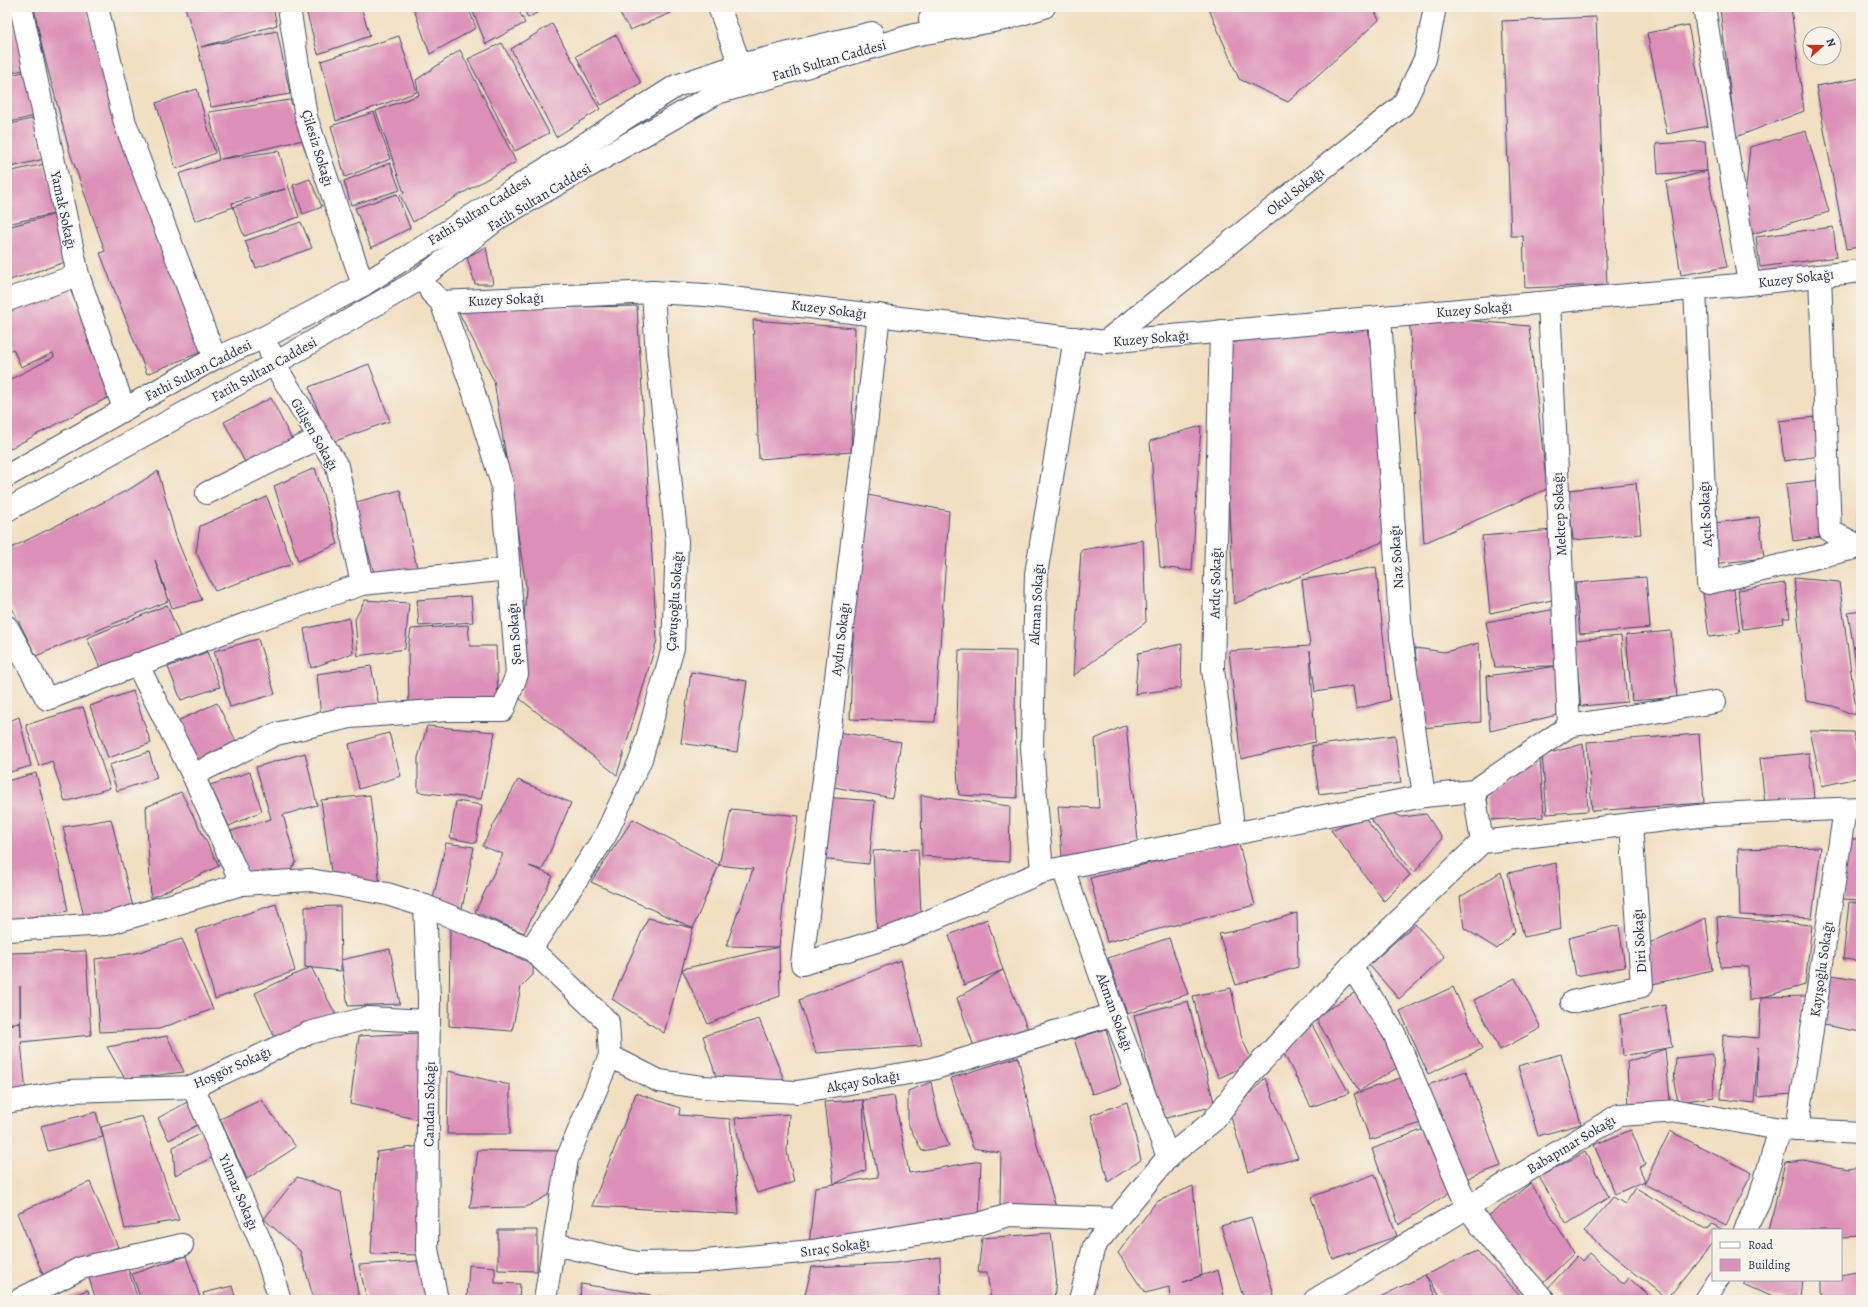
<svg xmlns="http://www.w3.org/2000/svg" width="1868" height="1307" viewBox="0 0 1868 1307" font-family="Alegreya,serif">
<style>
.building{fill:#dc8fb7;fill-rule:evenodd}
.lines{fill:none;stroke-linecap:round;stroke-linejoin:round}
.street-casing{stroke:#3b496d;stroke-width:24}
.street{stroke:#fff;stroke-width:22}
.labels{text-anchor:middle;stroke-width:3;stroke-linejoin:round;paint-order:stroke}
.street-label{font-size:14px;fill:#1b2f5e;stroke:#f7f3e8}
</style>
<rect width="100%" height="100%" fill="#f7f3e8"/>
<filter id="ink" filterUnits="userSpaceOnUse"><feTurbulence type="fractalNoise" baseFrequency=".025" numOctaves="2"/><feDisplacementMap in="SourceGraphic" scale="8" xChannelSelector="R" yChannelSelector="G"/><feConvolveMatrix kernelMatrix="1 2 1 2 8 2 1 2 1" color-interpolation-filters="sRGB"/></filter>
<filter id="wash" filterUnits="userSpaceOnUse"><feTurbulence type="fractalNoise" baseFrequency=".012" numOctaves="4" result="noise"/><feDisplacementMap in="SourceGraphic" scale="16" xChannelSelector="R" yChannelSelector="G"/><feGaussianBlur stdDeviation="0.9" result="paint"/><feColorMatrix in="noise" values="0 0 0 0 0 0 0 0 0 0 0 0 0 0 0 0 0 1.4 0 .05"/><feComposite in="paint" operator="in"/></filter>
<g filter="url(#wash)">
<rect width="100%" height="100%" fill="#f1dfc1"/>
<g id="blocks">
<!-- building -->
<g class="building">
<path d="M7 7H10L24 70 7 73Z"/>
<path d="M38 7H86L109 100 208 349 147 374 100 253 105 251 70 153 42 47 34 8Z"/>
<path d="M185 7H273L277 25 201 47 277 31 290 94 211 107 198 48Z"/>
<path d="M317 7H361L370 36 318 54 306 10Z"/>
<path d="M413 7H468L476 28 430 54Z"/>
<path d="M471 7H517L525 23 486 44Z"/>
<path d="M523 7H547L528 18Z"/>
<path d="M616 7H669L671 13 630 30Z"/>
<path d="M1208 7H1373L1379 20 1288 102 1239 79Z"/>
<path d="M1739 7H1791L1804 111 1736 137 1720 9Z"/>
<path d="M1596 17 1607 285 1525 288 1523 236H1511L1502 21Z"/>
<path d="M552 24 600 109 556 137 511 49Z"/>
<path d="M1688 25 1708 126 1667 134 1647 33Z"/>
<path d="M616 35 641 83 601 105 576 56Z"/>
<path d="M399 36 417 92 336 121 321 61Z"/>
<path d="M502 43 549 133 515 151 468 59Z"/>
<path d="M460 50 516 162 413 222 400 195 404 193 376 111 419 95 416 80Z"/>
<path d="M24 72 34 116 7 123V76Z"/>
<path d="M1861 78V247L1846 249 1816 86Z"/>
<path d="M197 89 215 153 176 169 156 103Z"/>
<path d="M290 100 307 139 221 159 279 151 289 188 299 217 244 236 233 207 285 189 232 203 233 207 195 221 179 174 219 160 209 112Z"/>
<path d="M374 112 390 159 345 177 331 126Z"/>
<path d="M35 118 44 159 7 168V125Z"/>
<path d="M1806 131 1829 212 1741 237 1750 147Z"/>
<path d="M1705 141 1707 171 1727 267 1681 275 1666 182 1707 171 1658 174 1656 144Z"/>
<path d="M390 163 400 190 351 205 344 181Z"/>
<path d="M45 164 57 213 7 224V172Z"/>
<path d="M310 179 322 207 303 214 293 185Z"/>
<path d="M397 194 410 228 371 248 355 208Z"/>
<path d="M57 214 72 260 7 281V227Z"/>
<path d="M301 222 312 248 256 268 245 241Z"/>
<path d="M1833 227 1837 257 1760 267 1756 237Z"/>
<path d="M486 247 493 284H475L467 257Z"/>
<path d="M68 285 93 339 87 341 113 395 7 450V381L54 357 53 353 21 367 13 349 7 352V308Z"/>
<path d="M637 306 657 640 617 775 520 699 526 586 494 381 457 309Z"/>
<path d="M1409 315 1529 326 1547 489 1424 543Z"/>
<path d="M1367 318 1394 537 1234 604 1220 345Z"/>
<path d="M753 320 855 328 851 452 759 459Z"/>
<path d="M369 364 390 421 330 443 309 387Z"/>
<path d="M1858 395H1861V419H1860Z"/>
<path d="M271 398 294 444 248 468 224 422Z"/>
<path d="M1815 417 1820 456 1784 461 1779 421Z"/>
<path d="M1201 426 1192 571 1160 567 1150 441Z"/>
<path d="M315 468 338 544 298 561 274 486Z"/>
<path d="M158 471 176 537 202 600 172 608 155 560 168 601 36 656 7 598V550L130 489Z"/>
<path d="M1820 480 1828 536 1793 541 1786 484Z"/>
<path d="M1636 483 1641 534 1573 540 1568 490Z"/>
<path d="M1859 488H1861V534H1858Z"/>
<path d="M400 490 417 568 376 579 353 503Z"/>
<path d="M858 493 949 511 935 722 850 719Z"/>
<path d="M267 497 292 564 215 591 196 552 200 526Z"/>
<path d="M1759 517 1764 558 1714 564 1709 524Z"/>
<path d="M1553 530 1557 599 1490 613 1482 536Z"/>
<path d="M1143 540 1146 622 1073 676 1081 550Z"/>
<path d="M1376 567 1390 700 1356 709 1353 686 1315 692 1310 651 1315 742 1241 759 1229 651 1310 646 1302 580Z"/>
<path d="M1646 577 1650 628 1580 634 1575 583Z"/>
<path d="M1794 578 1839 582 1856 710 1854 715 1833 706 1806 701Z"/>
<path d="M1785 583 1790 618H1783L1784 623 1743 629 1738 590Z"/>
<path d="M1734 589 1740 633 1709 637 1703 593Z"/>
<path d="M471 596 473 622 419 626 417 600Z"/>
<path d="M365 600 409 603 405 649 358 656 355 619Z"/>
<path d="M167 605 180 637 101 670 87 638Z"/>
<path d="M1556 609 1558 666 1557 715 1490 731 1487 676 1558 666 1495 667 1486 622Z"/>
<path d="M1861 611V676H1858L1848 613Z"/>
<path d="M349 618 353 653 311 668 304 629Z"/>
<path d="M468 625 470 646H496L498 703 409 705 408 648 411 629Z"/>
<path d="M1671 631 1677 697 1632 701 1626 635Z"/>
<path d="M1621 636 1627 702 1581 706 1575 640Z"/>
<path d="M258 639 275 694 230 707 214 651Z"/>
<path d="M1479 643 1481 722 1422 728 1415 648 1445 652Z"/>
<path d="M1182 644 1181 688 1135 694 1138 653Z"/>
<path d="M959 650 1016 651 1015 711 1017 798 959 795 956 759Z"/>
<path d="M207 652 220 687 181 700 168 667Z"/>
<path d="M371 666 380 711 321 718 317 674Z"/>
<path d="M691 672 747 681 737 752 681 743Z"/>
<path d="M133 691 151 743 108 758 90 706Z"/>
<path d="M217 703 241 751 196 767 173 723Z"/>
<path d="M83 707 110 788 65 802 52 761 39 766 26 725Z"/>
<path d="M19 717 31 766 7 773V722Z"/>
<path d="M1126 725 1138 841 1102 860 1063 868 1058 806 1099 808 1095 739Z"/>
<path d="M427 726 495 732 481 799 418 792V758Z"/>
<path d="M1810 731 1853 732 1861 768V777L1822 786Z"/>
<path d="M838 732 901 742 892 798 829 786Z"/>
<path d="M389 733 401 776 359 789 349 744Z"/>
<path d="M1699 734 1704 803 1592 811 1587 742Z"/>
<path d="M1395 735 1401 783 1319 794 1312 746Z"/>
<path d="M1583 744 1588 811 1547 814 1542 755Z"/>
<path d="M149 752 157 778 117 791 109 765Z"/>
<path d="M305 753 317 805 283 815 296 862 289 872 250 877 231 831 271 819 256 767Z"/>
<path d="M1809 753 1814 798 1765 804 1760 758Z"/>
<path d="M1540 759 1544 817 1489 820 1487 795Z"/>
<path d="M250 772 262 811 229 826 210 785Z"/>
<path d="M36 773 59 865 68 911 7 921V781Z"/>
<path d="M518 780 571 803 542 870 529 866 553 876 524 933 475 912 503 854 482 846Z"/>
<path d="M181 792 219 866 151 898 146 807Z"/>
<path d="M370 795 380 886 332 879 321 800Z"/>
<path d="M921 795 1010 806 1009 862 922 856Z"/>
<path d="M823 797 875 801 869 864 818 859Z"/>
<path d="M456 801 482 805 476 843 450 838Z"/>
<path d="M731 809 799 816 786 874 779 947 780 996 741 1010 708 1024 682 969 664 1033 612 999 648 918 693 928 591 882 633 819 719 865 693 928 682 969 779 947 726 946 753 869 719 865Z"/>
<path d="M1384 810 1402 817 1426 814 1442 838 1414 873 1369 817Z"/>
<path d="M1364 817 1410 875 1384 901 1331 830Z"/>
<path d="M111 819 133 907 84 917 63 827Z"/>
<path d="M1847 839H1861V900L1843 899Z"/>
<path d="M1238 841 1255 905 1107 942 1090 878Z"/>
<path d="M446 843 474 847 462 909 432 903Z"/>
<path d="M1821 847 1812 918 1740 915 1738 849Z"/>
<path d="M918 849 921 914 877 931 873 851Z"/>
<path d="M1556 863 1561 929 1524 937 1508 873Z"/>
<path d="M1501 872 1515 931 1497 949 1464 928 1460 897Z"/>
<path d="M1849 902 1861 903V961L1843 959Z"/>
<path d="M276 904 295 971 215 999 196 930Z"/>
<path d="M340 906 341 971 305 967V907Z"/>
<path d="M1297 913 1298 967 1236 985 1219 934 1244 929Z"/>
<path d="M1717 917 1812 925 1805 985 1749 1001 1748 966 1720 967Z"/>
<path d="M1706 918 1712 970 1653 984 1645 945Z"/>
<path d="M987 919 1003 970 964 985 949 935Z"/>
<path d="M1415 924 1445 957 1399 999 1369 965Z"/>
<path d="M1619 925 1625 967 1576 976 1569 938Z"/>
<path d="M450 928 533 964V975L521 987 512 1031 449 1026Z"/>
<path d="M1169 938 1188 994 1127 1014 1108 958Z"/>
<path d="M182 939 213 1009 159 1029 100 1032 95 959 136 953Z"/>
<path d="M390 949 400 1004 348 1006 341 960Z"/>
<path d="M86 951 91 1035 21 1042 26 1093 7 1097V1025L20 1023H7V953ZM20 986 21 1037 20 1023Z"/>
<path d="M901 960 922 1046 816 1053 799 1000Z"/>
<path d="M311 967 336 1015 275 1038 255 993Z"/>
<path d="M1003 970 1032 1039 977 1055 957 998Z"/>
<path d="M1827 974 1861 980V1032L1818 1024Z"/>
<path d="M1515 978 1541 1028 1500 1050 1474 1000Z"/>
<path d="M1453 987 1482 1049 1428 1074 1400 1011Z"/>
<path d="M1231 988 1242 1039 1253 1062 1219 1078 1205 1048 1193 996Z"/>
<path d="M1356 992 1400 1066 1359 1091 1315 1017Z"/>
<path d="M1806 996 1792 1094 1757 1097 1758 1047 1754 1103 1721 1099 1723 1035 1759 1038 1761 997Z"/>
<path d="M1188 1001 1215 1106 1162 1119 1134 1015Z"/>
<path d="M1665 1005 1672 1047 1623 1056 1620 1015Z"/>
<path d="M759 1019 785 1082 717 1079 703 1036Z"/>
<path d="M1312 1025 1349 1093 1311 1107 1284 1054Z"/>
<path d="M1106 1029 1121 1085 1092 1094 1074 1039Z"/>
<path d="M420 1033V1120L350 1104 359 1036Z"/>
<path d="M167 1036 184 1072 125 1079 107 1047Z"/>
<path d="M1665 1049 1670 1100 1629 1107 1627 1062Z"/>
<path d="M1561 1054 1581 1124 1538 1136 1518 1066Z"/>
<path d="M1713 1054 1714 1097 1678 1102 1674 1082 1676 1058Z"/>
<path d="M1018 1057 1037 1145 1059 1217 1000 1206 1001 1153 973 1148 951 1078Z"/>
<path d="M448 1071 510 1085V1134H447Z"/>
<path d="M1466 1071 1501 1166 1463 1180 1428 1085Z"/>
<path d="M1406 1076 1421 1123 1370 1140 1354 1094Z"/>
<path d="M1265 1078 1298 1158 1248 1172 1230 1114Z"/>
<path d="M931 1082 938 1117 949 1146 922 1151 908 1124V1091Z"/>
<path d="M636 1093 680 1108 679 1115 730 1119 739 1214 592 1206Z"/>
<path d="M894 1096 909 1173 981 1161 979 1219 809 1245 815 1187 878 1177 863 1100Z"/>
<path d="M193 1099 205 1121 169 1140 158 1118Z"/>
<path d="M261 1100 296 1147 247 1179 220 1119Z"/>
<path d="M863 1100 866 1170 834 1184 824 1102Z"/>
<path d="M1127 1102 1141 1160 1108 1182 1091 1115Z"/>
<path d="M96 1112 103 1137 48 1151 41 1126Z"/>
<path d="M789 1114 787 1152 794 1182 757 1193 742 1159 735 1118Z"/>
<path d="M142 1116 179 1220 125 1229 101 1127Z"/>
<path d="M1429 1127 1453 1190 1399 1225 1372 1149Z"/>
<path d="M1631 1130 1645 1164 1639 1167 1645 1181 1615 1194 1594 1145Z"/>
<path d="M207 1131 218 1155 175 1175 173 1147Z"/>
<path d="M1670 1131 1752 1173 1726 1225 1644 1184Z"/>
<path d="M428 1145 421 1255 371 1254 377 1152Z"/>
<path d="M478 1150 559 1151 554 1192 526 1207 470 1208Z"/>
<path d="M1585 1152 1609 1197 1567 1224 1539 1177Z"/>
<path d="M1803 1160 1848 1169 1861 1167V1237L1841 1238V1230H1769L1785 1162Z"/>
<path d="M1375 1174 1397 1236 1333 1259 1311 1197Z"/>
<path d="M297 1177 341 1192 359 1300H314L300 1251 264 1219Z"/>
<path d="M90 1182 118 1247 44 1277 17 1213Z"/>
<path d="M1531 1183 1574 1253 1542 1284 1487 1217Z"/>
<path d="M1193 1186 1202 1275 1183 1282 1218 1270 1225 1300H1170L1169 1287 1145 1293 1118 1253 1156 1202Z"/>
<path d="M1636 1188 1707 1230 1712 1224 1723 1230H1713V1243L1667 1299 1584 1232 1613 1197 1625 1204Z"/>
<path d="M1251 1217 1274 1295 1257 1300H1244L1221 1226Z"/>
<path d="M498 1230H537V1271L498 1270Z"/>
<path d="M1051 1233 1056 1276 1054 1300H991L987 1273H978L982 1238Z"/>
<path d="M1477 1251 1525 1300H1443L1425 1275 1437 1300H1374L1425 1275Z"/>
<path d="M1589 1253 1624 1284 1629 1278 1653 1300H1561L1548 1288 1577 1256 1582 1261Z"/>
<path d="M186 1256 201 1300H141L132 1274Z"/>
<path d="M940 1257 941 1300H805L804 1298 812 1267 895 1263Z"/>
<path d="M417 1261 430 1300H367L359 1265Z"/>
<path d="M126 1262 138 1300H96L88 1275Z"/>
<path d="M469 1265 495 1267V1283L520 1284 519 1300H467Z"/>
<path d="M1861 1271V1300H1822V1280H1841V1275Z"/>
<path d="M1746 1280H1803L1801 1300 1774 1298 1743 1284Z"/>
<path d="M581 1284 651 1295V1300H580Z"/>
<path d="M232 1286 236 1300H205L203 1293Z"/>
<path d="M88 1290 90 1300H60Z"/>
<path d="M658 1296 706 1298V1300H658Z"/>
</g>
</g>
</g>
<g filter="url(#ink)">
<use href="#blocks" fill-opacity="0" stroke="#3b496d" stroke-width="1"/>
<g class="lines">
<defs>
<g id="street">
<path d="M21 7 78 275 124 409"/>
<path d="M97 7 125 123 215 358"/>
<path d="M289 7 306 117 363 285"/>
<path d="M719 7 740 65"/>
<path d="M1704 7 1749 284"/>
<path d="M930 19 976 7"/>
<path d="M1820 276 1830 531 1861 547"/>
<path d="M1695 289 1708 583 1859 547"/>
<path d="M7 300 78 275"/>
<path d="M441 302 653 292 706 295 1105 342 1749 284 1861 271"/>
<path d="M1549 303 1569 726"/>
<path d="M879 315 802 964 899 934 1042 872 1424 796 1474 791 1569 726 1715 702"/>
<path d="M1380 317 1401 637 1424 796"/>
<path d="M1221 331 1213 669 1234 834"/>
<path d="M1105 342 1403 105 1425 59 1435 7"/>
<path d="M270 351 274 364 337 466 362 584"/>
<path d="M7 476 215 358 265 337 363 285 676 86 740 65 872 33"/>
<path d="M207 493 319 438"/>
<path d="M7 510 274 364 420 279 500 217 717 93 914 35 1005 19 1044 7"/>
<path d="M7 627 47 699 251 622 362 584 509 569"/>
<path d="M137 664 193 775 242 884"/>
<path d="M193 775 276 734 350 717 448 710H503L517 674 502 484 473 390 441 302 431 292"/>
<path d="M1474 791 1482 842"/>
<path d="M1063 868 1114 1014 1168 1157"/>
<path d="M1042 872 1032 748 1036 574 1075 338"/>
<path d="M425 906 429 998 427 1249 437 1300"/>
<path d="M7 930 107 924 242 884 310 880 387 894 425 906 531 949 608 1022 610 1056 567 1159 545 1300"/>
<path d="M531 949 605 836 641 759 673 648 677 542 657 356 653 292"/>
<path d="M1351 966 1394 1033 1467 1206C1490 1240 1517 1270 1544 1300"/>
<path d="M1572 1002 1642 986 1631 824"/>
<path d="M610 1056 659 1081 702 1087 797 1092 932 1069 1114 1014"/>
<path d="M193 1087 266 1254 280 1300"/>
<path d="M7 1102 70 1091 193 1087 309 1033 367 1018 429 1021"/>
<path d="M1797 1130 1845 809"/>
<path d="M1745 1230 1759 1201 1780 1129"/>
<path d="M554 1244 637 1263 695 1262 812 1251 979 1224 1009 1215 1116 1219"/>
<path d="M19 1300 81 1268 182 1245"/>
<path d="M1080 1300 1094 1246 1168 1157 1213 1121 1247 1077 1351 966 1482 842 1715 814 1861 808"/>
<path d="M1315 1300 1619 1115 1679 1111 1780 1129 1861 1133"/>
<path d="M1705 1300 1718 1280"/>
</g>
</defs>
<!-- street casing -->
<use href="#street" class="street-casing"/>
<!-- street -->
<use href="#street" class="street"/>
</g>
</g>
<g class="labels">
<!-- street labels -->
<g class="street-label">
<text transform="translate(829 60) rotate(-16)" y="5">Fatih Sultan Caddesi</text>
<text transform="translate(318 148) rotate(73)" y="5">Çilesiz Sokağı</text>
<text transform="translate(1295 191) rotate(-38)" y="5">Okul Sokağı</text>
<text transform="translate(539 197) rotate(-31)" y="5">Fatih Sultan Caddesi</text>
<text transform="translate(64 210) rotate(78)" y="5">Yamak Sokağı</text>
<text transform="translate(479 210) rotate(-32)" y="5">Fathi Sultan Caddesi</text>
<text transform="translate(1796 278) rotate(-7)" y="5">Kuzey Sokağı</text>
<text transform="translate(506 299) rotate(-3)" y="5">Kuzey Sokağı</text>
<text transform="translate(829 309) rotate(7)" y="5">Kuzey Sokağı</text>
<text transform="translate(1474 309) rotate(-5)" y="5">Kuzey Sokağı</text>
<text transform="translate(1151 338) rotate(-5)" y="5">Kuzey Sokağı</text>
<text transform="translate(264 369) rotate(-29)" y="5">Fatih Sultan Caddesi</text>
<text transform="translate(198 370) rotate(-27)" y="5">Fathi Sultan Caddesi</text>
<text transform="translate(315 434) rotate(60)" y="5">Gülşen Sokağı</text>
<text transform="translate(1559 514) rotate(-93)" y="5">Mektep Sokağı</text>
<text transform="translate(1705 514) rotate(-93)" y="5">Açık Sokağı</text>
<text transform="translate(1396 557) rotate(-94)" y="5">Naz Sokağı</text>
<text transform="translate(1215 583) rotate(-89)" y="5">Ardıç Sokağı</text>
<text transform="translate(674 601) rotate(-86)" y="5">Çavuşoğlu Sokağı</text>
<text transform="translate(1036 604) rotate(-87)" y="5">Akman Sokağı</text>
<text transform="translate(514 634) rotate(-94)" y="5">Şen Sokağı</text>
<text transform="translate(840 639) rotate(-83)" y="5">Aydın Sokağı</text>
<text transform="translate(1639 941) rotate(-94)" y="5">Diri Sokağı</text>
<text transform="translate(1821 969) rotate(-82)" y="5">Kayışoğlu Sokağı</text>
<text transform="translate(1115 1012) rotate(70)" y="5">Akman Sokağı</text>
<text transform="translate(232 1067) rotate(-24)" y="5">Hoşgör Sokağı</text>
<text transform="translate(863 1081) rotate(-10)" y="5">Akçay Sokağı</text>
<text transform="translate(429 1104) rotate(-89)" y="5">Candan Sokağı</text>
<text transform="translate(1571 1144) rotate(-31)" y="5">Babapınar Sokağı</text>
<text transform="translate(239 1192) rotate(67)" y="5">Yılmaz Sokağı</text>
<text transform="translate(835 1247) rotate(-8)" y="5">Sıraç Sokağı</text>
</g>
</g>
<!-- margin -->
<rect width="1868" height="1307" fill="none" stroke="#f7f3e8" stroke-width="24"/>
<!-- legend -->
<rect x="1712" y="1229" width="130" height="52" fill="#f7f3e8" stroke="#9fa5b1"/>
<rect x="1720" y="1242" width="20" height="6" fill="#ffffff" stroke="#9fa5b1"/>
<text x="1748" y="1249" font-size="12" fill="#1b2f5e">Road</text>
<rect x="1720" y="1259" width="20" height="12" fill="#dc8fb7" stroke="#9fa5b1"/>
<text x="1748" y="1269" font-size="12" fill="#1b2f5e">Building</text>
<!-- north arrow -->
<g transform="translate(1822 46) rotate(69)"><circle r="19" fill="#f7f3e8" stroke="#9fa5b1"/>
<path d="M0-3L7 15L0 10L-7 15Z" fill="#c8321e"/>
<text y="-6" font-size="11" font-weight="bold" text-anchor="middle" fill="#1b2f5e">N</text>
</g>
</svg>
